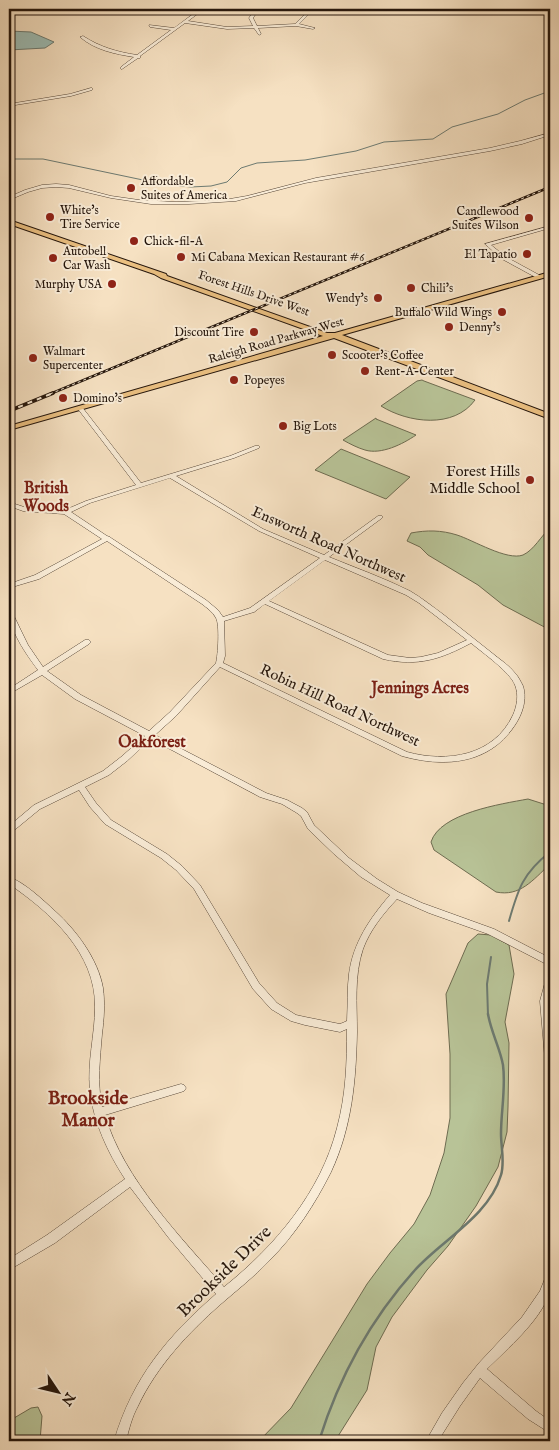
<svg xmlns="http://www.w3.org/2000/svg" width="559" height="1450" viewBox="0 0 559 1450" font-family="'IM FELL English',serif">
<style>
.green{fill:#b8c397;stroke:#6e6c51}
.water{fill:#9dbdb5;stroke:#6d7a71}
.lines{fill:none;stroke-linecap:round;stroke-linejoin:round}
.stream-far2{stroke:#6d7a71;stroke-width:1}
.stream-far1{stroke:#6d7a71;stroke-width:2}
.stream{stroke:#6d7a71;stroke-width:2.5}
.minor-casing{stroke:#584839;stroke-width:1}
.major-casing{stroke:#24150b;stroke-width:2}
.minor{fill:#f9ecd7;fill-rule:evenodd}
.major{fill:#ebc081;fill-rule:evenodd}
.rail-far1-casing{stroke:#24150b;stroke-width:2.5}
.rail-casing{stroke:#24150b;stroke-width:4}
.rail-far1{stroke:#f9ecd7;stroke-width:1;stroke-dasharray:3;stroke-linecap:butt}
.rail{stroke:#f9ecd7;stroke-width:2;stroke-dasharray:5;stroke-linecap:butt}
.poi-dot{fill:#8f2418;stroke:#f9ecd7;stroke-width:2}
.labels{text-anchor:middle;stroke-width:4;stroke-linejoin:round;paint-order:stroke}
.far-poi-label{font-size:12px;fill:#24150b;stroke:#f9ecd7;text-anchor:start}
.far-street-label{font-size:12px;fill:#24150b;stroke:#f9ecd7}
.poi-label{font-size:15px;fill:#24150b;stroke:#f9ecd7;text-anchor:end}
.street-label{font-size:15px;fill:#24150b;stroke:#f9ecd7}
.neighbourhood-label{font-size:16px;font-weight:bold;fill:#7a1f14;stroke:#f9ecd7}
.near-street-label{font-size:18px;fill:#24150b;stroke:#f9ecd7}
.near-neighbourhood-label{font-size:19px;font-weight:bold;fill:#7a1f14;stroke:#f9ecd7}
</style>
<rect width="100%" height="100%" fill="#f6e1c2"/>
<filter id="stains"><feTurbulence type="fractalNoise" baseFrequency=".004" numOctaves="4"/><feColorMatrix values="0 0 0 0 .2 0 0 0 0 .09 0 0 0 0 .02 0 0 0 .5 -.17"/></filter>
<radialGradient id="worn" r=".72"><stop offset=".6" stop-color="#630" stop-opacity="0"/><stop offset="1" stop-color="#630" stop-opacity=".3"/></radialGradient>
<!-- green -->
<g class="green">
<path d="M422 380 424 381 475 400C454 429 408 423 381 406L417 381Z"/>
<path d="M376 418V419L416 435C403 444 381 455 365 450 358 448 350 444 343 440Z"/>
<path d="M341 449 410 477 386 499 315 470Z"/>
<path d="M550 528V630L503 605 478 585 428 555 420 547 407 541 411 533C427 530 441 530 457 535 473 540 507 561 523 555 534 550 541 536 550 528Z"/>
<path d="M528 799 550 806V864C533 880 520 897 496 892L434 850 431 842C440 813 501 804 528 799Z"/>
<path d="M478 934 491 935 509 945 514 974 505 1022 509 1043 508 1107 507 1132 498 1167 476 1206 448 1246 427 1270 392 1317 376 1347 367 1390 335 1441H259L291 1408 367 1284 390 1253 414 1224 430 1195 444 1153 450 1118V1054L446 994 468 943Z"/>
<path d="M38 1407 42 1416 40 1441H9V1421L31 1408Z"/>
</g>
<!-- water -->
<path class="water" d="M9 31 31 32 54 42 45 48 9 50Z"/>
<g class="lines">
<!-- stream-far2 -->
<path class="stream-far2" d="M9 159H43L162 184 191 187 211 186 227 182 241 168 257 163 305 160 356 151 384 142 433 139 452 127 498 114 525 100 550 91"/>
<!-- stream-far1 -->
<g class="stream-far1">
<path d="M509 921C518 889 523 873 550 852"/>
<path d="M488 1015 487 984 491 957"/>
</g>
<!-- stream -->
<path class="stream" d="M319 1441C339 1377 370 1320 415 1270 442 1240 489 1216 501 1175 505 1162 501 1147 501 1134 501 1111 506 1088 503 1065 500 1048 491 1032 488 1014"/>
<defs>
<g id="minor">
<path d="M200 9H204L188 21 227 27 253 26 249 18 255 9H259L253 18 257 26 295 24 310 9H314L299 24 315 28 313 29 296 26 258 28 261 34 259 35 254 28 227 29 185 23 140 56V58H138L122 69H121V67L134 57C115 54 95 50 80 37L83 36C100 47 117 52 137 55L171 30 150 27 149 25 174 28Z"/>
<path d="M91 88H92V90L71 96 9 106V104L70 94Z"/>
<path d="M550 133V135L522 144 490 151 305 183 236 201 189 204H151L111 198 69 188 56 187 42 188 28 192 9 200V197L25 190 42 185 56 184 69 185 111 196 139 200 176 202 224 200 247 196 316 178 490 148 520 141Z"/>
<path d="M550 226V228L491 245 506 257 541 276V278H537L502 259 485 244Z"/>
<path d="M80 406 82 407 141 483 230 456 255 446H259V448L234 458 176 476 263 529 324 555 378 516H382V518L329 557C356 568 384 578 410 591 422 598 433 607 444 615 460 628 476 640 492 653 499 659 509 665 515 673 518 676 521 682 523 686 530 708 513 732 497 745 470 766 434 765 402 756L220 667 176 716 155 735 266 793 287 800 302 808 307 812 314 825 349 858 377 879 398 892 422 903 494 929 550 958V966L488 934 429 913 397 899C383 914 370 930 363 949 354 976 357 1004 357 1032 356 1080 352 1127 331 1172 315 1204 295 1235 269 1261 254 1277 237 1290 221 1304 188 1333 157 1366 138 1406 132 1417 129 1429 126 1441H114C133 1377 167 1337 216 1294L168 1237 130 1187 55 1243 9 1270V1259L47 1235 125 1179C108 1153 93 1121 90 1090 87 1062 95 1035 95 1007 96 953 50 912 9 884V877C24 882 43 900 55 911 76 930 98 959 103 988 105 1003 104 1019 102 1034 100 1058 97 1083 102 1107L181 1084 184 1085 186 1088 184 1091 181 1092 105 1115C123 1179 182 1238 224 1287 275 1246 321 1192 337 1128 346 1095 347 1062 347 1029L340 1032 305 1025 291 1021 271 1009 253 989 194 889 176 870 161 858 105 824 90 807 79 790 40 809 12 832 9 833V826L34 805 103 771 121 757 145 736 75 699 42 675 9 694V689L38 670C26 654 9 630 9 610L12 612 28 645 43 667 85 640H89L91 642 89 644 47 671 81 695 149 731 170 712 216 663C218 655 220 625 216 618 213 612 207 608 202 604L107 541 39 579 9 588V584L35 575 102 539 64 514 23 511 9 506V502L24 507 65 510 86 501 136 485 78 409V407ZM170 478 259 531 320 558 250 608 223 617 218 610 206 600 111 538 110 537 107 536 71 512 90 503ZM325 560 406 595 419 603 467 640 438 653 421 657 410 658 388 655 269 601ZM265 604 383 659C418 667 441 659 471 643 483 653 510 672 515 685 519 695 517 706 513 715 494 756 447 763 407 752L223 663 225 656 224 621 254 612ZM151 739 260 797 282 804 297 813 301 816 308 829 334 854 361 877 390 895C370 918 353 943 349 974 347 989 348 1005 347 1021L340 1024 305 1017 296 1015 277 1003 259 983 200 885 182 866 167 854 111 820 96 803 85 787 109 775 127 761Z"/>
<path d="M550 975V994L548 1001 550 1018V1063L547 1062 545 1059 540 1001 546 979 547 976Z"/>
<path d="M550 1275C550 1281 551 1288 549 1294 540 1321 507 1349 487 1369L536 1411 550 1421V1433L528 1419 480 1378 460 1406 438 1441H426L442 1413 463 1383 479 1363 522 1317 540 1291 546 1276Z"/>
</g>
<path id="major" d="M9 220 166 274 167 276 327 333H335L550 272V276L342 335 550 414V419L334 338 9 430V426L323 336 161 278 154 274 9 224Z"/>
</defs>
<!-- minor casing -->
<use href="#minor" class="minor-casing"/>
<!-- major casing -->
<use href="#major" class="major-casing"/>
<!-- minor -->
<use href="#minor" class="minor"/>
<!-- major -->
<use href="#major" class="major"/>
<defs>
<path id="rail-far1" d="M50 394 550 187"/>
<path id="rail" d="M9 411 53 393"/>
</defs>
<!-- rail-far1 casing -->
<use href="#rail-far1" class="rail-far1-casing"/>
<!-- rail casing -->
<use href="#rail" class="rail-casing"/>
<!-- rail-far1 -->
<use href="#rail-far1" class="rail-far1"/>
<!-- rail -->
<use href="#rail" class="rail"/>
</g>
<!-- markers -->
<g class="poi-dot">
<circle cx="131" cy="188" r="5"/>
<circle cx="50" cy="217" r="5"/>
<circle cx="529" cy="218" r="5"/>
<circle cx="134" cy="241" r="5"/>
<circle cx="527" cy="254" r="5"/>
<circle cx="181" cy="257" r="5"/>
<circle cx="53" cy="258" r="5"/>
<circle cx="112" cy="284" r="5"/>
<circle cx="411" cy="288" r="5"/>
<circle cx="378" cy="298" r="5"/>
<circle cx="502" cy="312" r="5"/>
<circle cx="449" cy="327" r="5"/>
<circle cx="254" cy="332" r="5"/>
<circle cx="332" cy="355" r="5"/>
<circle cx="33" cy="358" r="5"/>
<circle cx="365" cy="371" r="5"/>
<circle cx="234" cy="380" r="5"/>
<circle cx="63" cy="398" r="5"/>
<circle cx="283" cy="426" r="5"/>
<circle cx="530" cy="480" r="5"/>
</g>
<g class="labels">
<!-- far-poi labels -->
<g class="far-poi-label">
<text x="141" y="185">Affordable<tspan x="141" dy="14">Suites of America</tspan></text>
<text x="60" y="214">White's<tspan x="60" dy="14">Tire Service</tspan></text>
<text x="519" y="215" text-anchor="end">Candlewood<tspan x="519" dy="14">Suites Wilson</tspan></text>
<text x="144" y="245">Chick-fil-A</text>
<text x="63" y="255">Autobell<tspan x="63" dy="14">Car Wash</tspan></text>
<text x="517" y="258" text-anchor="end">El Tapatio</text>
<text x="191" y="261">Mi Cabana Mexican Restaurant #6</text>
<text x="102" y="288" text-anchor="end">Murphy USA</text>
<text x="421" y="292">Chili's</text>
<text x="368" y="302" text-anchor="end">Wendy's</text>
<text x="492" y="316" text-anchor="end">Buffalo Wild Wings</text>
<text x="459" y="331">Denny's</text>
<text x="244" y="336" text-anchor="end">Discount Tire</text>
<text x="43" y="355">Walmart<tspan x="43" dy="14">Supercenter</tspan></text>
<text x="342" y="359">Scooter's Coffee</text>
<text x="375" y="375">Rent-A-Center</text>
<text x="244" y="384">Popeyes</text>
<text x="73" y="402">Domino's</text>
<text x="293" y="430">Big Lots</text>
</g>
<!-- far-street labels -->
<g class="far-street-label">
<text transform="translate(254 293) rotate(19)" y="4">Forest Hills Drive West</text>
<text transform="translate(276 340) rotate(-16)" y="4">Raleigh Road Parkway West</text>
</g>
<!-- poi labels -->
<g class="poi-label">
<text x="520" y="476">Forest Hills<tspan x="520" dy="17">Middle School</tspan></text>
</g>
<!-- street labels -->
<g class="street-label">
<text transform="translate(329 544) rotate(24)" y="5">Ensworth Road Northwest</text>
<text transform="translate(340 705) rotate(25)" y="5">Robin Hill Road Northwest</text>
</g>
<!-- neighbourhood labels -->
<g class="neighbourhood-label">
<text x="46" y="493">British<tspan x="46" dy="18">Woods</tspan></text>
<text x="420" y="693">Jennings Acres</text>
<text x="152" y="747">Oakforest</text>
</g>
<!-- near-street labels -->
<g class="near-street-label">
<text transform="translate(224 1271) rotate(-44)" y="6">Brookside Drive</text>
</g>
<!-- near-neighbourhood labels -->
<g class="near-neighbourhood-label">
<text x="88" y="1104">Brookside<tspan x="88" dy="22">Manor</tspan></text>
</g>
</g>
<!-- margin -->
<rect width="559" height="1450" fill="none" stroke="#f6e1c2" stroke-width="30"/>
<rect x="10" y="10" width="539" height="1430" fill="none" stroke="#24150b" stroke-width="2.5"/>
<rect x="15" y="15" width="529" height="1420" fill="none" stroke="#24150b"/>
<!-- north arrow -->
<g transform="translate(58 1392) rotate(125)" stroke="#f9ecd7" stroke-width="4" paint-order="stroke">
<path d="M0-4L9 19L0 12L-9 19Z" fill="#24150b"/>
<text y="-8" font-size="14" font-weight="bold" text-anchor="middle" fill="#24150b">N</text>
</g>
<rect width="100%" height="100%" filter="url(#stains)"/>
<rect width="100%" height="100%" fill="url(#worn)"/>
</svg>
